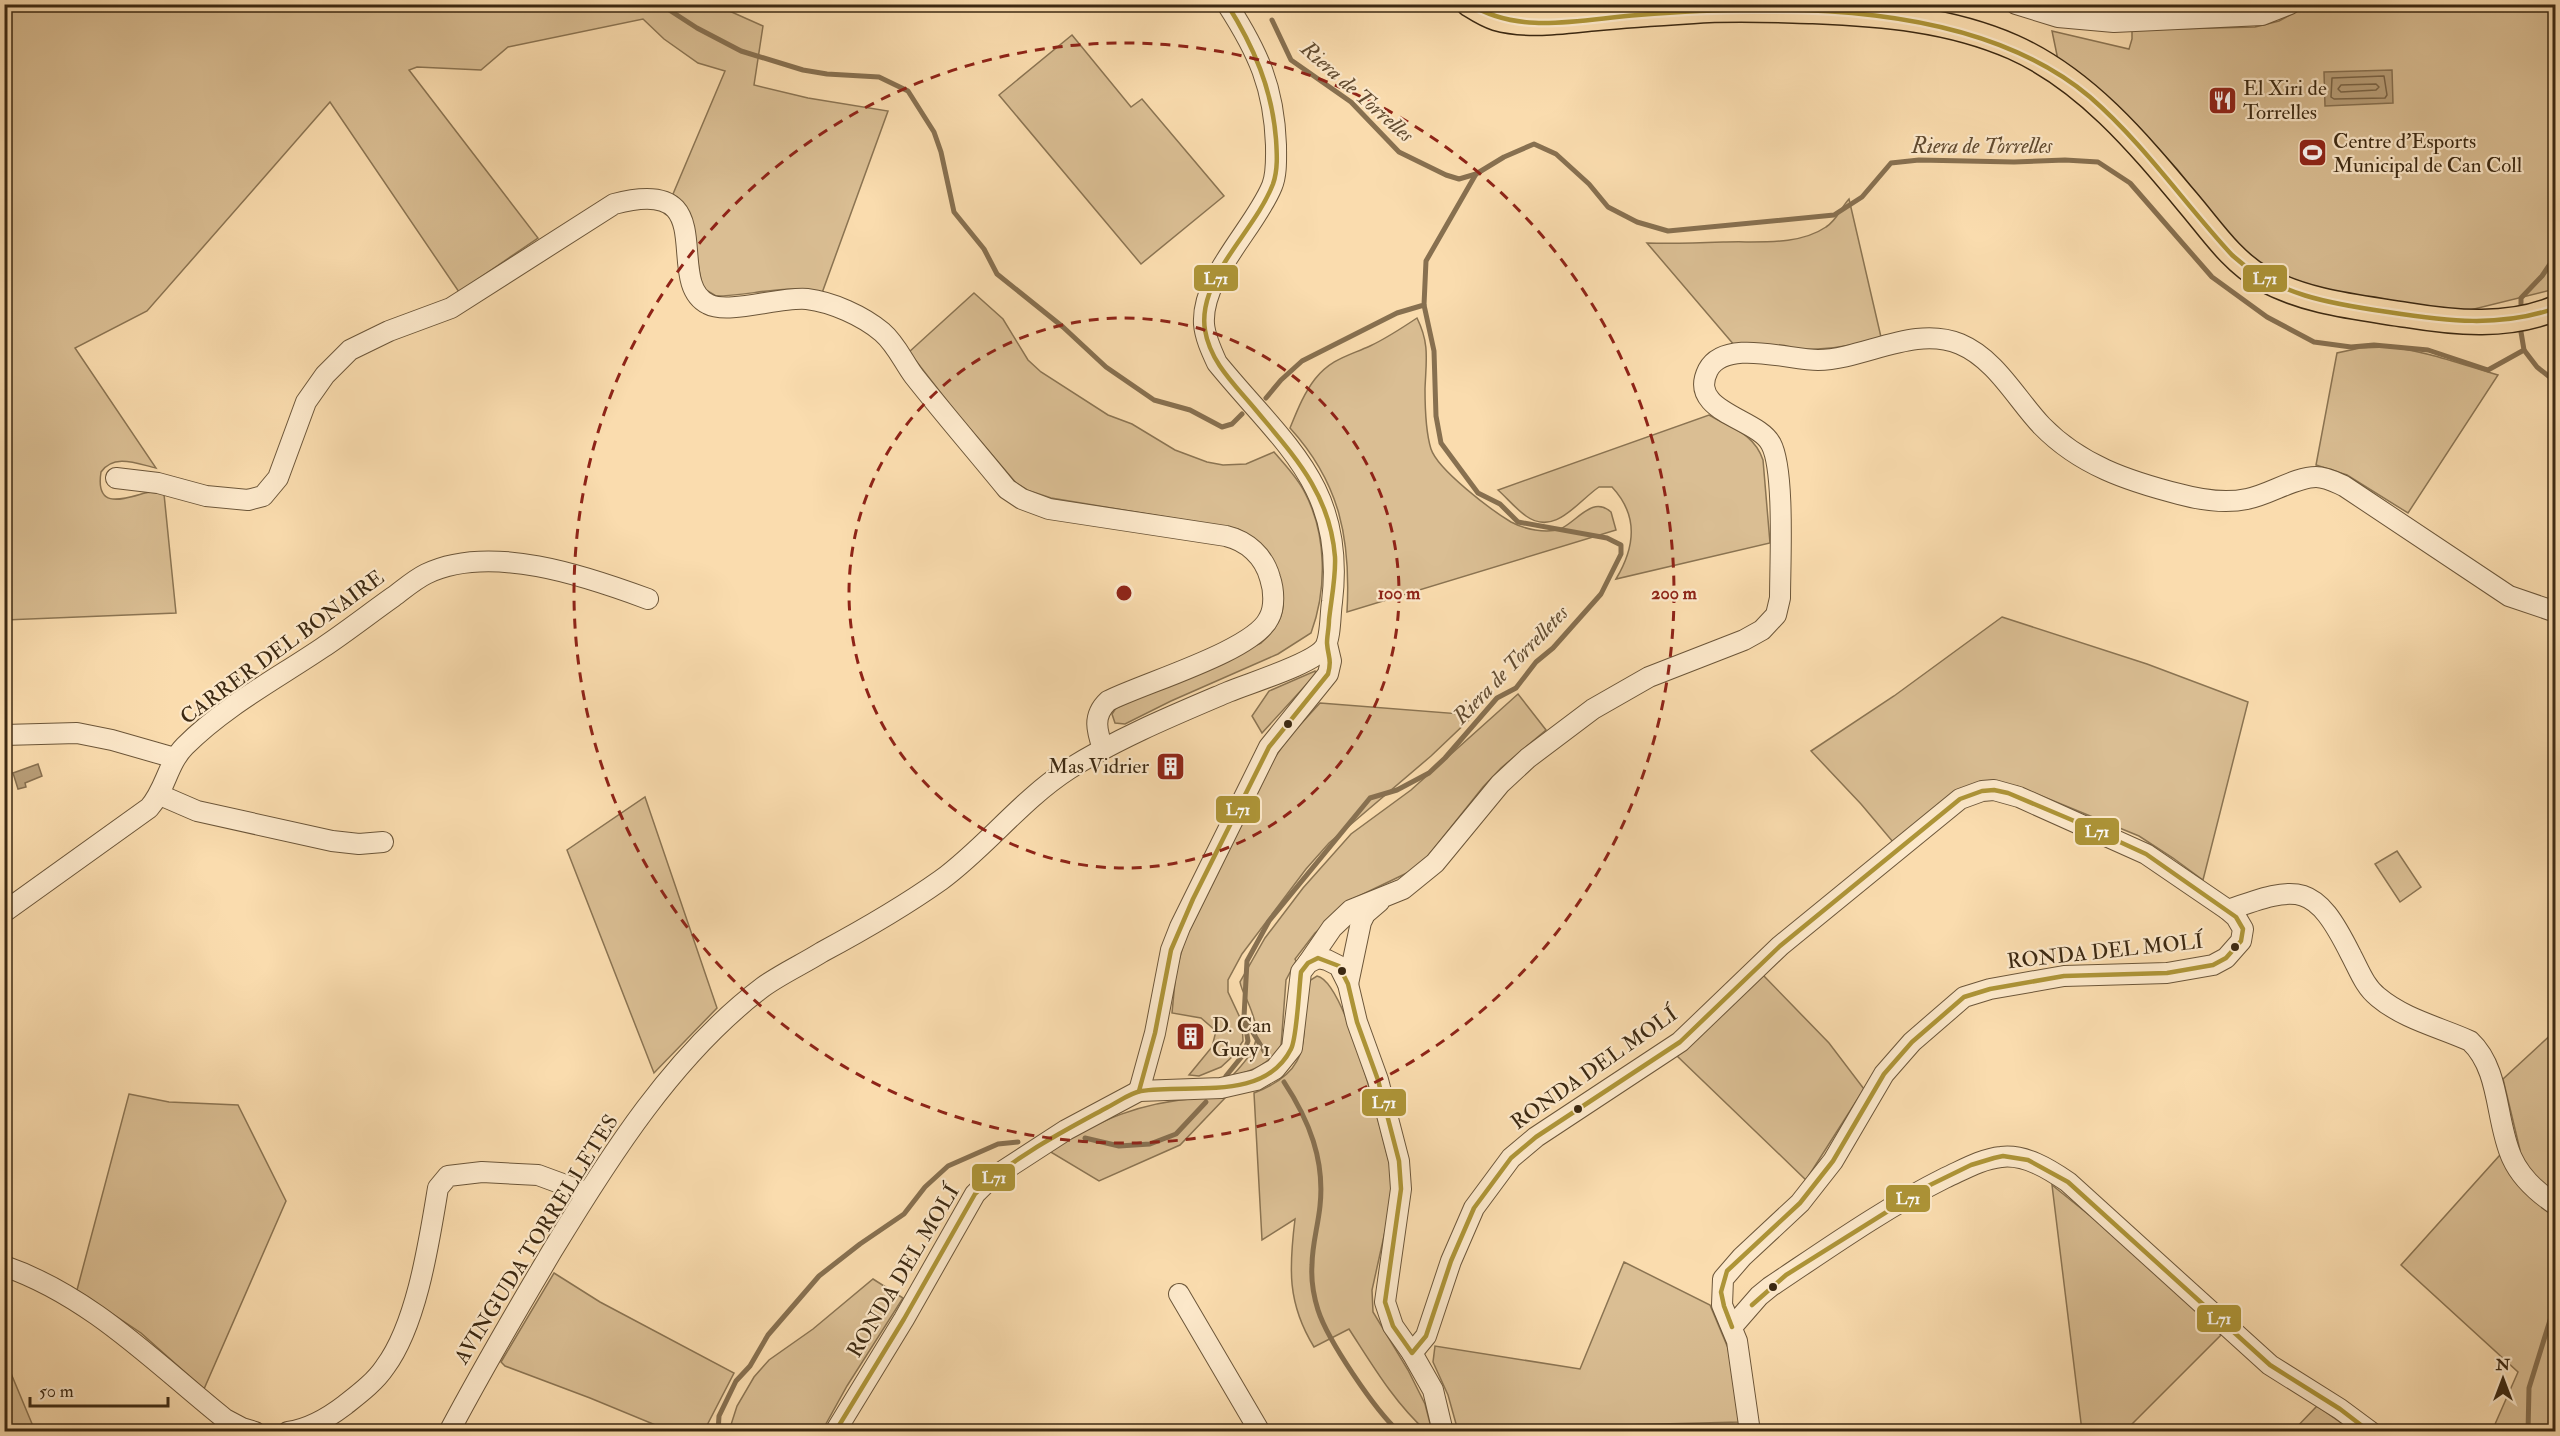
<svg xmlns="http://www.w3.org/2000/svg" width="2560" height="1436" viewBox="0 0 2560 1436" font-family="'IM FELL Double Pica',serif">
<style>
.green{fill:#dabe93;stroke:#8b7452;stroke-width:1.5}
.water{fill:#b99f79;stroke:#877050;stroke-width:1.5}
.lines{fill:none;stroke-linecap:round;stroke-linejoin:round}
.shore{stroke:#7a6446;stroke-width:1.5}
.stream{stroke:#877050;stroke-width:5}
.minor-casing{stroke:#6c5639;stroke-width:22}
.major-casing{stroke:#3c2912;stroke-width:27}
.minor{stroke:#fce8ca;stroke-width:20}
.major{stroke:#fadcae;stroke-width:24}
.bus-1-casing{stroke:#fce8ca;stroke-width:9}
.bus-1{stroke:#ad9437;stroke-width:4.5}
.ring{fill:none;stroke:#8f2418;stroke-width:3;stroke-dasharray:10 8}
.bus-dot{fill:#3c2912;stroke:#fce8ca;stroke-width:2}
.labels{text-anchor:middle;stroke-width:4.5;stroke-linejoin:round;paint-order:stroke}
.poi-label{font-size:21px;fill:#3c2912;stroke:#fce8ca;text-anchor:start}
.street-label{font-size:21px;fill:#3c2912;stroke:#fce8ca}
.water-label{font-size:22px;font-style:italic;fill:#624c31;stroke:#fce8ca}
.centre{fill:#8f2418;stroke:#fce8ca;stroke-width:3}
.ring-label{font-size:18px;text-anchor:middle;font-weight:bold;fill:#8f2418;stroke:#fce8ca;stroke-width:4.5;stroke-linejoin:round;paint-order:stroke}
.line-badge{stroke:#fce8ca;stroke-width:2}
.badge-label{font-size:16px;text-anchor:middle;font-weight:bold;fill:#fff}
</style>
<rect width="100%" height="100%" fill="#fadcae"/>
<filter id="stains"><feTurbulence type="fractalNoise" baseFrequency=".00333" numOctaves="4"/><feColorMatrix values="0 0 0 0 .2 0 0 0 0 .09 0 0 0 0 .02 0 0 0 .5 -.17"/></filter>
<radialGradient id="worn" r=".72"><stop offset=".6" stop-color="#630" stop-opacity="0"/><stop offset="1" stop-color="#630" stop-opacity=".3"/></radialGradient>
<!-- green -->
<g class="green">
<path d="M4 5H716L763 26 754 85 808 98 888 111 822 293C787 283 751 296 716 296L706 290 702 284C692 249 703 222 673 194L725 71 698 63 664 39 643 19 508 47 481 70 417 67 409 70 538 238 459 292 330 102 147 311 75 348 156 468C138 464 114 453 101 472 95 510 123 499 145 493 152 491 158 493 164 494L176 613 5 620Z"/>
<path d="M2051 5H2253L2134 9 2097 13Z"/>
<path d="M2308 5H2555V289L2462 312 2324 291 2276 274 2242 250 2177 169 2135 123 2109 99 2058 60 2052 31 2129 49 2132 39V30L2255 27 2279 21Z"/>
<path d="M1072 35 1131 107 1142 99 1224 196 1141 264 999 95Z"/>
<path d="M1849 199 1881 337C1829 355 1788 349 1735 346L1647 243C1674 244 1699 243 1726 242 1758 241 1798 246 1826 227 1837 220 1840 209 1849 199Z"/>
<path d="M974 293 1003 319 1028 360 1041 372 1108 415 1132 424 1175 450 1207 462 1223 465 1246 464 1274 452C1285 465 1298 478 1305 493 1327 535 1327 590 1311 633L1278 654 1171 701 1125 724 1115 723 1112 714 1116 708 1261 643C1287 620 1288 601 1274 571 1265 552 1258 539 1238 529L1051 498 1027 490 1016 483 958 415 909 352Z"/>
<path d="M1417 318C1430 344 1426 361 1425 389 1425 405 1426 433 1431 449 1438 470 1491 510 1511 522 1524 529 1546 534 1560 529 1577 522 1592 495 1611 512L1616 530 1347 612C1351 539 1340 483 1290 428 1297 411 1304 393 1315 379 1331 359 1348 356 1370 346 1387 338 1402 328 1417 318Z"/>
<path d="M2385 347C2425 350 2460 364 2498 375L2408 513 2347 475 2316 465 2337 353 2360 348Z"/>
<path d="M1709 415C1731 428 1754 433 1763 460L1770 543 1616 579C1635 547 1639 516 1612 487H1599C1578 501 1555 537 1526 516 1516 509 1507 498 1498 490Z"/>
<path d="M2002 617 2147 664 2248 702 2203 880 2173 858 2139 836 2017 786 1953 793 1893 842 1861 804 1811 751 1894 696Z"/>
<path d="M1315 671 1316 674 1262 733 1252 716 1269 691Z"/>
<path d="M1518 694 1546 730 1501 768 1483 787 1428 856 1409 872 1355 898 1315 933 1295 959 1296 961 1286 980 1281 1046C1269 1064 1253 1071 1232 1076 1259 1047 1263 1037 1247 1000 1244 994 1241 988 1240 982L1265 938 1303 888 1351 834 1411 790Z"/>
<path d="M1320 703 1474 715 1431 756 1329 843 1306 869 1242 954 1228 980V992L1242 1022 1243 1041 1233 1056 1221 1067 1199 1076 1189 1075 1212 1047 1216 1031 1201 1018 1172 1013 1176 971 1185 939 1275 757 1288 738Z"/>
<path d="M645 797 717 1008 654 1073 567 850Z"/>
<path d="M2397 851 2421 887 2400 902 2375 864Z"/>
<path d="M1763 975 1829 1043 1864 1089 1806 1180 1676 1055Z"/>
<path d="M1317 976C1347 982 1382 1137 1391 1169L1392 1185 1388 1218 1372 1290 1373 1312 1408 1370 1425 1404 1432 1431H1426C1394 1402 1373 1366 1349 1329L1314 1347C1287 1303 1289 1268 1295 1219L1262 1240 1254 1093C1319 1068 1298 1035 1309 981Z"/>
<path d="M2555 1031V1431H2492L2518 1372 2401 1265 2500 1155 2520 1150 2503 1079Z"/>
<path d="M129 1094 169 1102 238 1105 286 1201 204 1389 141 1333 77 1290Z"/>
<path d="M1199 1098H1225L1180 1145 1099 1181 1049 1151C1102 1119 1137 1103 1199 1098Z"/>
<path d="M2052 1185 2130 1248 2221 1335 2125 1431H2082Z"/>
<path d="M1624 1262 1710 1305 1728 1348 1741 1422 1579 1426V1432L1458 1431 1448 1395 1433 1362 1435 1346 1580 1369Z"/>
<path d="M554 1273 600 1302 734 1373 704 1431H670L590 1398 505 1366 501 1362Z"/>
<path d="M873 1279 903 1298 847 1386 822 1431 816 1430 815 1432 729 1431 737 1406 754 1377 769 1360 813 1329Z"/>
<path d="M4 1359H5L35 1431H5Z"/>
<path d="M2317 1406 2354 1432H2292Z"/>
</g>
<!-- water -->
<g class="water">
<path d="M2392 70 2393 103 2325 106 2324 72Z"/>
<path d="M38 764 42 776 25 783 26 787 18 789 13 773Z"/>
</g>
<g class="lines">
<!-- shore -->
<g class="shore">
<path d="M2384 76 2387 95 2385 98 2334 99 2331 97 2332 78Z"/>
<path d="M2376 84 2379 87 2376 90 2341 92 2338 89 2341 85Z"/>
</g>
<!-- stream -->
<g class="stream">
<path d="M660 4 697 28 741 51 803 70 827 74 879 77 908 91 934 132 941 152 954 212 984 249 997 274 1063 327 1106 367 1154 400 1190 410 1222 427 1232 424 1242 414"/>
<path d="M1272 20 1291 60 1351 102 1399 152 1446 175 1459 179 1476 174 1504 157 1534 144 1556 154 1589 184 1608 207 1637 222 1668 231 1834 215 1862 197 1891 163 1919 160 2014 162 2065 160 2098 162 2130 183 2212 277 2267 317 2314 342 2351 347 2374 345 2428 350 2488 370 2524 350 2520 326"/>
<path d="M2521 311V298L2542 276 2556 255"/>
<path d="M2524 350 2537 367 2556 382"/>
<path d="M1266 398 1281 380 1302 361 1397 313 1424 305 1426 261 1476 174"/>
<path d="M1246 1021 1267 1056"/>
<path d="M1226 1076 1243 1055 1248 1041 1244 1017 1247 961 1269 921 1370 798 1397 790 1429 773 1445 758 1497 698 1516 688 1536 662 1553 648 1601 594 1621 554V545L1607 538 1518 522 1500 504 1478 493 1441 443 1436 416 1434 351 1424 305"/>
<path d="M1284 1082C1309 1120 1325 1160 1320 1206 1318 1226 1312 1245 1312 1265 1311 1279 1314 1297 1318 1310 1328 1341 1375 1410 1399 1432"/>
<path d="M1085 1138 1119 1146 1150 1144 1176 1134 1206 1102"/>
<path d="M718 1432 719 1416 736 1381 750 1366 768 1335 819 1276 860 1244 904 1214 925 1187 948 1166 998 1144 1018 1142"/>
<path d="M2528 1432 2529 1388 2556 1301"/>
</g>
<defs>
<g id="minor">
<path d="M2016 4 2058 17 2114 22 2262 15 2290 4"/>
<path d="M116 478 158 483 206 496 248 500 263 496 278 478 306 402 325 375 350 350 389 331 451 308 614 204C725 174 662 281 708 304 728 315 782 296 807 299 832 302 863 316 882 332 896 344 903 361 914 376 944 414 976 451 1007 489L1022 499 1049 509 1226 536C1247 541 1264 556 1270 578 1274 590 1275 607 1269 618 1254 651 1143 683 1108 701 1092 716 1097 731 1103 749"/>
<path d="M4 735 77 733 112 740 175 758"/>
<path d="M160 795 197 811 332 841 359 844 383 842"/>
<path d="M2228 910C2300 884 2315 883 2351 955 2359 970 2365 987 2378 997 2404 1019 2439 1027 2470 1041 2501 1070 2495 1121 2512 1158 2521 1178 2538 1193 2556 1205"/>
<path d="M4 912 149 808C166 789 167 764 185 746 225 706 276 679 322 648 346 632 369 614 393 597 404 589 414 580 426 574 490 543 586 576 648 599"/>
<path d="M1308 963 1332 928 1351 910 1403 889 1435 863 1500 784 1528 758 1593 709 1649 677 1744 640 1762 630 1776 615 1780 598C1780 564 1785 470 1771 444 1758 418 1687 412 1708 370 1725 338 1789 360 1818 360 1865 359 1914 325 1960 344 1996 359 2017 400 2042 426 2080 465 2128 481 2179 494 2201 500 2224 504 2247 499 2269 495 2295 477 2316 477 2326 477 2335 482 2344 486L2509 596 2556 612"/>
<path d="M1348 984 1361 922 1365 914 1379 902"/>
<path d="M1139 1091 1155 1033 1171 950 1180 927 1269 747 1328 674 1331 661 1327 644"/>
<path d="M4 1266C91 1296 155 1363 225 1419L242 1428 255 1432"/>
<path d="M1179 1294 1260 1432"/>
<path d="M1732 1327 1759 1296 1770 1287C1827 1249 1883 1209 1945 1178 1963 1170 1981 1159 2001 1157 2025 1154 2049 1169 2068 1182L2270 1365 2340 1409 2371 1432"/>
<path d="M1412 1353 1433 1390 1443 1432"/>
<path d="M288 1432C310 1429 328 1418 345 1405 359 1394 375 1382 385 1367 417 1324 429 1242 438 1188L448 1176 482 1172 538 1175 587 1193"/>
<path d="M449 1432C482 1370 517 1310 552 1251 609 1157 674 1054 763 987 781 974 803 964 822 952 863 930 903 907 941 880 986 847 1021 800 1069 769 1118 738 1174 715 1228 692 1249 683 1314 664 1325 647 1331 636 1330 615 1332 602 1346 486 1283 444 1217 363 1211 350 1205 337 1204 324 1201 277 1255 228 1272 186 1277 174 1276 158 1276 145 1274 87 1258 52 1227 4"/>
<path d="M835 1432 904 1319 975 1194 989 1180 1066 1130 1139 1091 1221 1088 1256 1080 1275 1069 1292 1048 1301 972 1308 963 1318 958 1327 960 1339 966 1348 984 1357 1022 1378 1080 1399 1161 1401 1189 1385 1302 1393 1326 1412 1353 1426 1336 1451 1261 1474 1208 1511 1158 1536 1137 1680 1042 1780 946 1960 799 1982 791 1994 790 2019 797 2146 854 2228 910 2236 917 2243 929 2241 941 2226 958 2213 965 2167 973 2064 976 1990 989 1964 997 1912 1042 1884 1074 1833 1161 1800 1203 1742 1257 1723 1279 1722 1305 1737 1341 1750 1432"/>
</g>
<path id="major" d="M1469 4C1477 9 1486 15 1496 18 1528 27 1564 21 1597 18 1629 15 1661 13 1693 11 1733 8 1773 10 1813 11 1882 14 1949 19 2013 47 2087 80 2140 145 2191 206 2212 231 2233 262 2262 278 2307 303 2358 307 2407 315 2455 323 2509 328 2556 308"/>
</defs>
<!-- minor casing -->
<use href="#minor" class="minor-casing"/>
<!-- major casing -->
<use href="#major" class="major-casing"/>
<!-- minor -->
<use href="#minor" class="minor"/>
<!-- major -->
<use href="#major" class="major"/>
<defs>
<g id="bus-1">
<path d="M1470 4C1520 36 1583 19 1638 15 1783 4 1974 0 2090 97 2144 144 2184 203 2232 255 2275 295 2332 304 2388 312 2446 321 2500 328 2556 308"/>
<path d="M1139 1091 1155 1033 1171 950 1193 899 1269 747 1328 674C1332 659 1328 657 1327 643 1327 636 1329 628 1329 620 1331 600 1336 577 1335 557 1330 493 1294 456 1255 409 1235 385 1210 362 1205 330 1201 306 1213 281 1225 262 1241 236 1262 212 1273 184 1278 170 1277 154 1276 139 1272 89 1254 47 1227 4"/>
<path d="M1752 1305 1786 1275 1928 1186 1971 1165 1994 1158 2003 1156 2028 1160 2068 1182 2270 1365 2340 1409 2370 1432"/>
<path d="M835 1432 904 1319 975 1194C1011 1158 1064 1131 1108 1107 1118 1102 1130 1093 1141 1091 1188 1083 1264 1103 1291 1049 1297 1038 1299 987 1301 972L1308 963 1318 958 1339 966 1348 984 1357 1022 1378 1080 1399 1161 1401 1189 1385 1302 1393 1326 1412 1353 1426 1336 1451 1261 1474 1208 1511 1158 1536 1137 1680 1042 1780 946 1960 799 1982 791 1994 790 2008 793 2072 820 2146 854 2236 917 2243 929 2241 941 2226 958 2213 965 2167 973 2064 976 1990 989 1964 997 1912 1042 1884 1074 1833 1161 1800 1203 1727 1271 1721 1292 1724 1306 1732 1327"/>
</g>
</defs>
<!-- bus-1 casing -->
<use href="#bus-1" class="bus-1-casing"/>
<!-- bus-1 -->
<use href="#bus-1" class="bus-1"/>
</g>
<!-- distance rings -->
<g class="ring">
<circle cx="1124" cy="593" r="275"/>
<circle cx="1124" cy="593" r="550"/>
</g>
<!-- icons -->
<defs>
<symbol id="restaurant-square" viewBox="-11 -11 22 22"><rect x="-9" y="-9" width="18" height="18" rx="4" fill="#8f2418" stroke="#fce8ca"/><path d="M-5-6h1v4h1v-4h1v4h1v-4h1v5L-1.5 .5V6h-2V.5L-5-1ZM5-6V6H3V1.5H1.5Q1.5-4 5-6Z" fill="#fff"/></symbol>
<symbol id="stadium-square" viewBox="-11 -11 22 22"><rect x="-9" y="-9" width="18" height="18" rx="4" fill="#8f2418" stroke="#fce8ca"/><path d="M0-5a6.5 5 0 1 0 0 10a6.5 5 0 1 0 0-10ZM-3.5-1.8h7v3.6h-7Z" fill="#fff"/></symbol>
<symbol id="building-square" viewBox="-11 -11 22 22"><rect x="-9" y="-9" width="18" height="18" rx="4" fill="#8f2418" stroke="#fce8ca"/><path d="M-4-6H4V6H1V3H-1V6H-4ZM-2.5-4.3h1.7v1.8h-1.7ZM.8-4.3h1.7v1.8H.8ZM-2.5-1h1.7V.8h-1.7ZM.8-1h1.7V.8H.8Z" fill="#fff"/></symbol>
</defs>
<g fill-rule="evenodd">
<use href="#restaurant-square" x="2206" y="84" width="33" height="33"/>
<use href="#stadium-square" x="2296" y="136" width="33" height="33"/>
<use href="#building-square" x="1154" y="750" width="33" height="33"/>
<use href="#building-square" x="1174" y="1020" width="33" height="33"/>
</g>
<!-- markers -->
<g class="bus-dot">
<circle cx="1288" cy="724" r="5"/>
<circle cx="2235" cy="947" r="5"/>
<circle cx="1342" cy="971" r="5"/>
<circle cx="1578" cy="1109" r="5"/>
<circle cx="1773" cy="1287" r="5"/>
</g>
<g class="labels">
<!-- poi labels -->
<g class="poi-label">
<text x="2243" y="95">El Xiri de<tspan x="2243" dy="24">Torrelles</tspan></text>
<text x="2333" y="148">Centre d'Esports<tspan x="2333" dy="24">Municipal de Can Coll</tspan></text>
<text x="1149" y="773" text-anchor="end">Mas Vidrier</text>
<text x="1212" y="1032">D. Can<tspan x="1212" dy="24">Guey 1</tspan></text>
</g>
<!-- street labels -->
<g class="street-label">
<text transform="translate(282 647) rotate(-36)" y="7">CARRER DEL BONAIRE</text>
<text transform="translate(2105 951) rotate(-6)" y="7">RONDA DEL MOLÍ</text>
<text transform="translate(1594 1068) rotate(-35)" y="7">RONDA DEL MOLÍ</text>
<text transform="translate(536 1239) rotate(-58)" y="7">AVINGUDA TORRELLETES</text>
<text transform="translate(903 1271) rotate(-59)" y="7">RONDA DEL MOLÍ</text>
</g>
<!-- water labels -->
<g class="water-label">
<text transform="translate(1358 91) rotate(41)" y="8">Riera de Torrelles</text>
<text x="1982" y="153">Riera de Torrelles</text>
<text transform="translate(1510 664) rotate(-46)" y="8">Riera de Torrelletes</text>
</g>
</g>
<circle cx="1124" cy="593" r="9" class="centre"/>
<g class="ring-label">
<text x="1399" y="599">100 m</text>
<text x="1674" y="599">200 m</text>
</g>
<g class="line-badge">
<rect x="1193" y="264" width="46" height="28" rx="6" fill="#ad9437"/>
<rect x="2242" y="264" width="46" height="29" rx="6" fill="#ad9437"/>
<rect x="1215" y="795" width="46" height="29" rx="6" fill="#ad9437"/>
<rect x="2074" y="817" width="46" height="29" rx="6" fill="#ad9437"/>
<rect x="1361" y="1088" width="46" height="29" rx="6" fill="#ad9437"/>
<rect x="971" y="1163" width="45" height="29" rx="6" fill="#ad9437"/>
<rect x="1885" y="1184" width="46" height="29" rx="6" fill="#ad9437"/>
<rect x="2196" y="1304" width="46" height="29" rx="6" fill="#ad9437"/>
</g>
<g class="badge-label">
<text x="1216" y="284">L71</text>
<text x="2265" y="284">L71</text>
<text x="1238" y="815">L71</text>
<text x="2097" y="837">L71</text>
<text x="1384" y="1108">L71</text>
<text x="994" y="1183">L71</text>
<text x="1908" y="1204">L71</text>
<text x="2219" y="1324">L71</text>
</g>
<!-- margin -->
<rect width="2560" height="1436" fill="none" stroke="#fadcae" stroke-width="24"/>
<rect x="6" y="6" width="2548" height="1424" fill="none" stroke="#3c2912" stroke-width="3"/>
<rect x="12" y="12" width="2536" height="1412" fill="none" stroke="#3c2912" stroke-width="1.5"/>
<!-- north arrow -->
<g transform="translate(2503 1379)" stroke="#fce8ca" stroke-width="4.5" paint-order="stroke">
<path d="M0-4.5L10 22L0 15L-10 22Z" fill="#3c2912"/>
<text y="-9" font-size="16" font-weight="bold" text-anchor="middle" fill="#3c2912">N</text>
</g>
<!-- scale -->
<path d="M30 1397v9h138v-9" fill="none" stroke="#3c2912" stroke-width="3"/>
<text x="39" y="1397" font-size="18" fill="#3c2912" stroke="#fce8ca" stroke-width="4.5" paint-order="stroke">50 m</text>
<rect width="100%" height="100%" filter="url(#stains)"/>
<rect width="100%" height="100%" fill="url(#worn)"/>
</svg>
